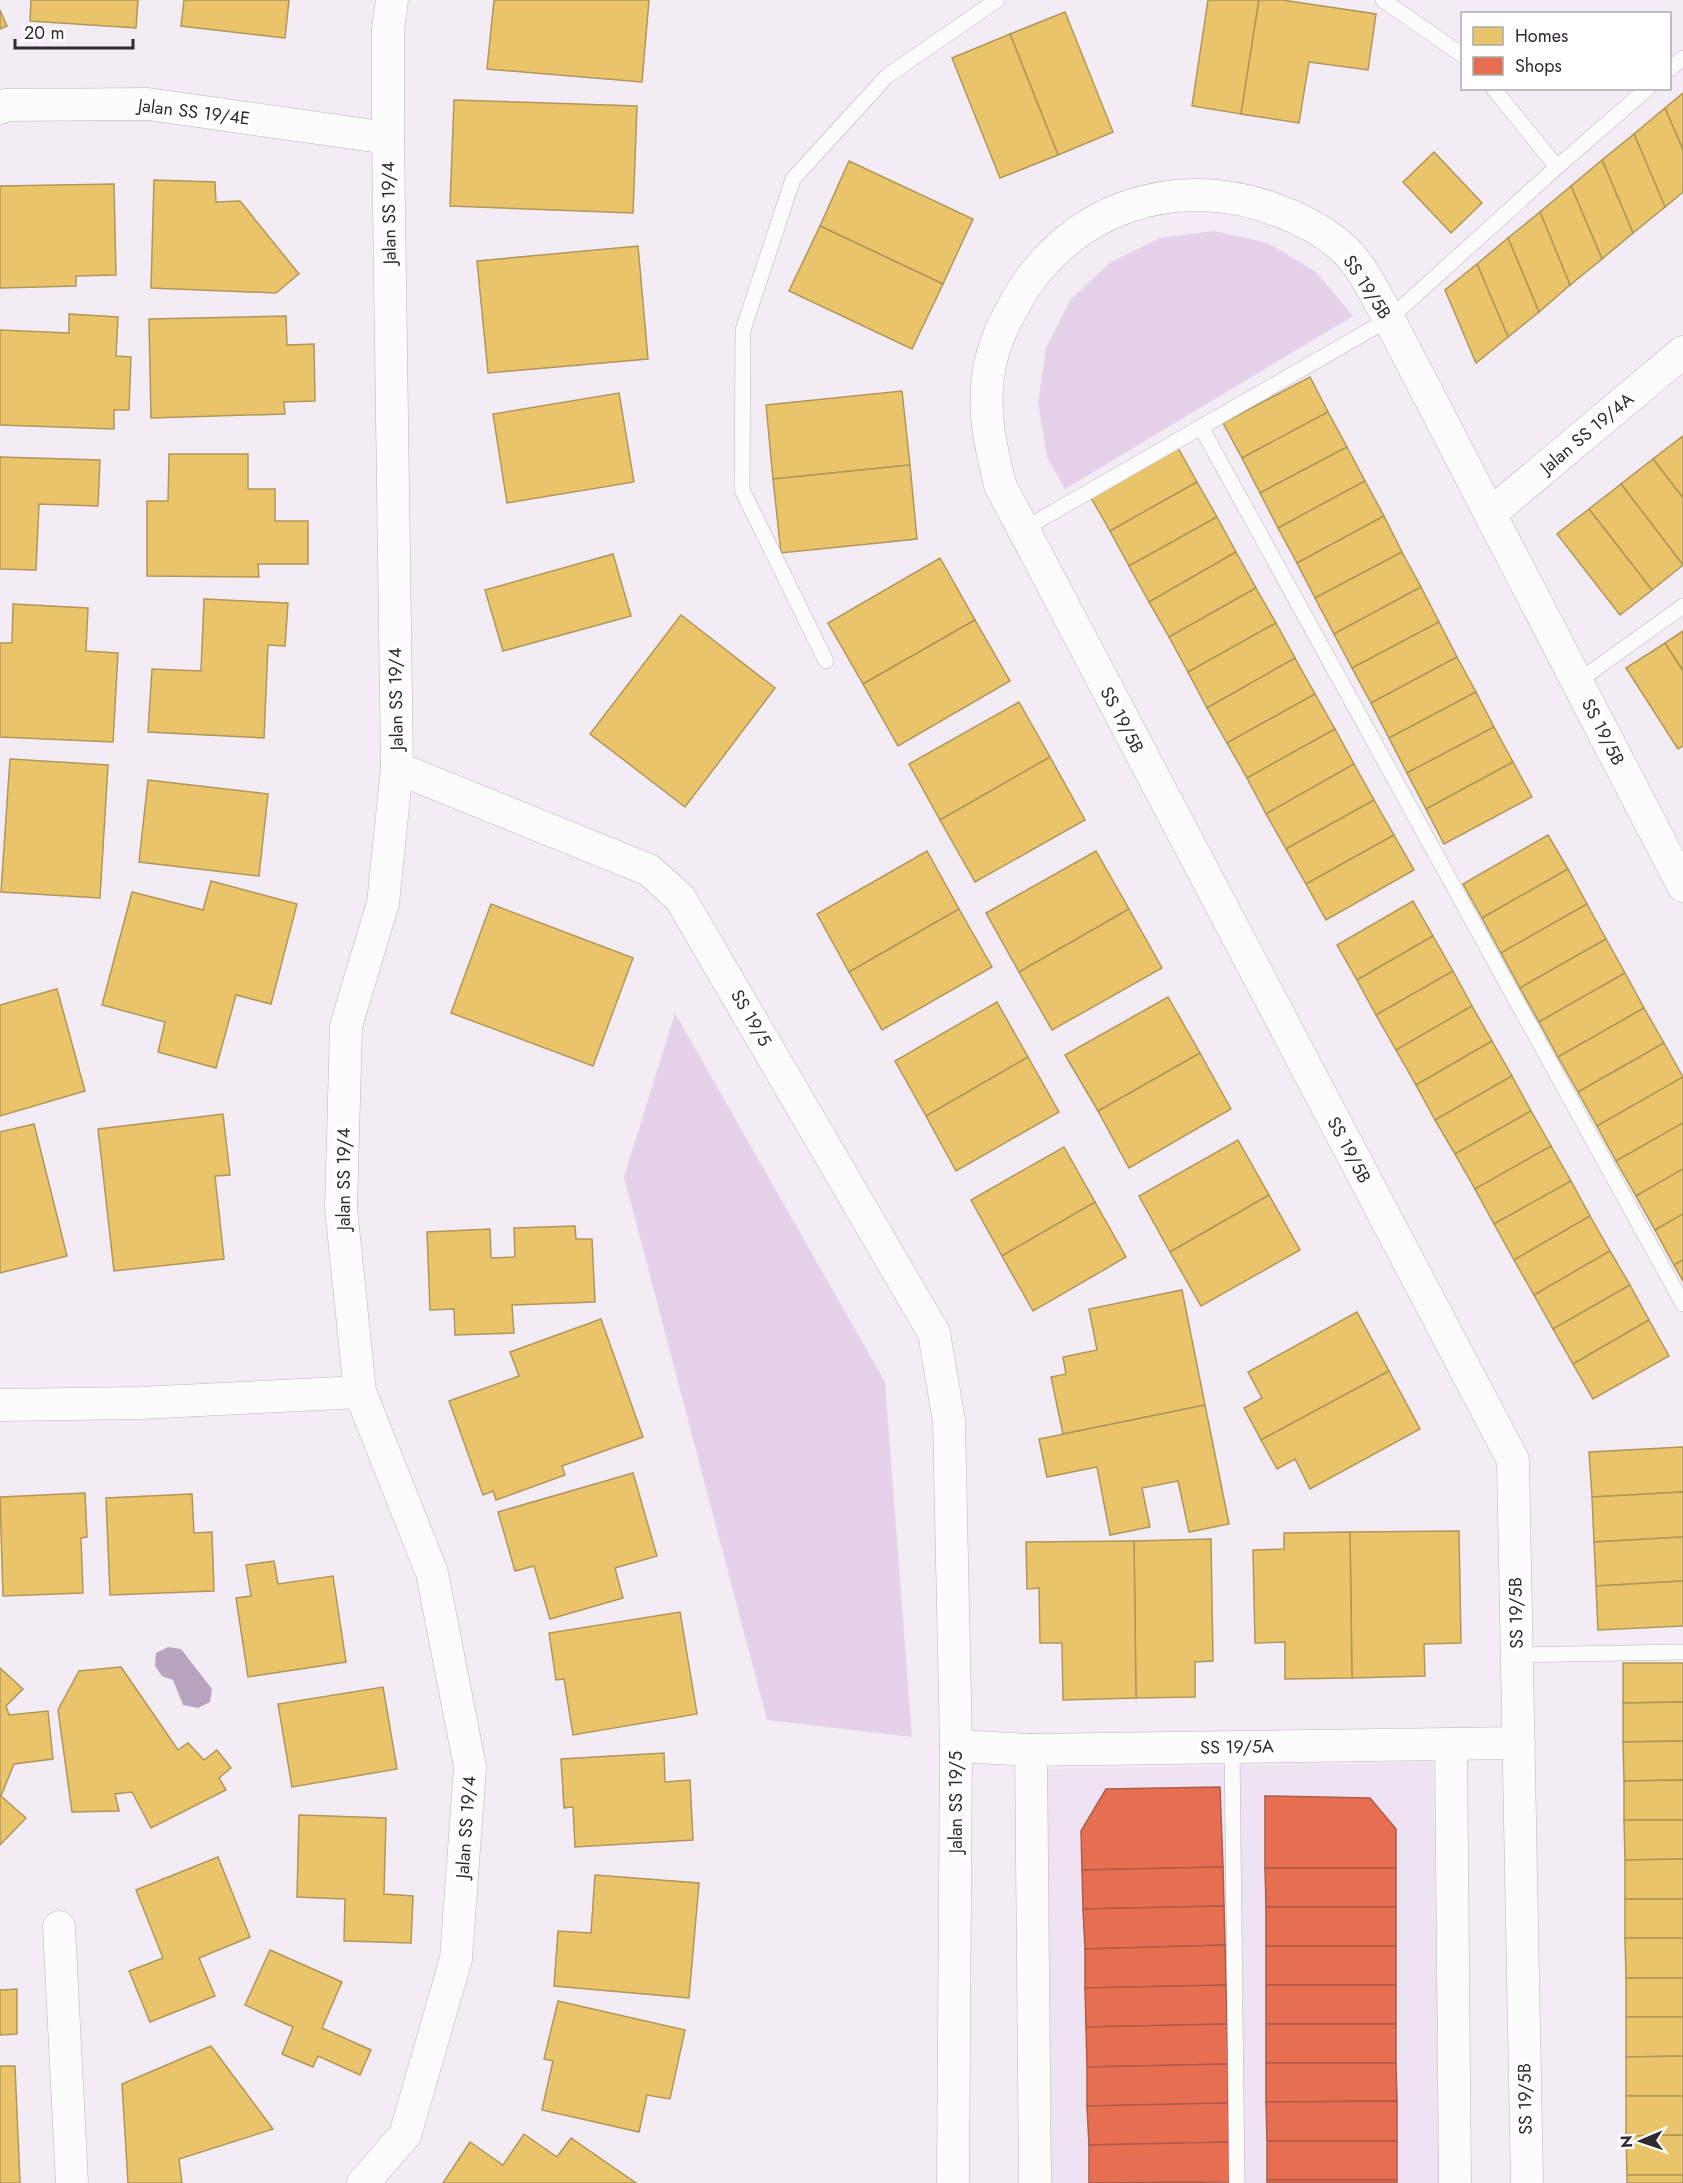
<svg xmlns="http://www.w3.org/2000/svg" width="1683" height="2183" viewBox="0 0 1683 2183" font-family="Jost,sans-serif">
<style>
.built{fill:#efe2f2}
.green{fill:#e5d2ea}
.water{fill:#b9a4c0}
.homes{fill:#e9c46a;stroke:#b19659;stroke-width:1.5}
.shops{fill:#e76f51;stroke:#b05b47;stroke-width:1.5}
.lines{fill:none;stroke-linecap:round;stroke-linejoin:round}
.lane-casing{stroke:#b9b4ba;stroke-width:16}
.street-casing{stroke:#b9b4ba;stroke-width:33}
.lane{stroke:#fdfcfd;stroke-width:15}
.street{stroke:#fdfcfd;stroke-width:32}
.labels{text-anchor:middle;stroke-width:6;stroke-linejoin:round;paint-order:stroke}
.street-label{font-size:18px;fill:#2f2b30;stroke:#fff}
</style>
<rect width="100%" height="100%" fill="#f3ecf4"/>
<!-- built -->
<path class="built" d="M1433 1762 1441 2183H1051L1045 1769Z"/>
<!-- green -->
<g class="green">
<path d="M1214 231 1268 243 1316 272 1353 316 1065 489 1047 457 1038 403 1046 348 1071 299 1111 262 1160 238Z"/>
<path d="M675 1013 885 1382 912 1737 767 1720 624 1177Z"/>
</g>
<!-- water -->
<path class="water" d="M168 1647 181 1649 212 1689 210 1702 198 1708 183 1705 173 1680 162 1676 155 1666 156 1653Z"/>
<!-- homes -->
<g class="homes">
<path d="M31 0H138L136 28 30 21Z"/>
<path d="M184 0H289L285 38 181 26Z"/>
<path d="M494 0H649L642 82 487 69Z"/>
<path d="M1208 0H1259L1241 114 1192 106Z"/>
<path d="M1259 0H1282L1376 14 1368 70 1309 62 1299 123 1241 114Z"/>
<path d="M0 10 7 26 0 29Z"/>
<path d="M1065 12 1113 132 1058 155 1010 34Z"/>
<path d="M1010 34 1058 155 1000 178 952 58Z"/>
<path d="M1683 93V150L1665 108Z"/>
<path d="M454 100 637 106 633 213 450 206Z"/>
<path d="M1665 108 1683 150V192L1665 207 1634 134Z"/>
<path d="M1634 134 1665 207 1633 233 1602 160Z"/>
<path d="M1434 152 1482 203 1451 233 1403 182Z"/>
<path d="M1602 160 1633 233 1602 259 1571 186Z"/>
<path d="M849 161 973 219 943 284 820 226Z"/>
<path d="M154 180 215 182 216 202 240 201 299 274 276 293 151 288Z"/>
<path d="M114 184 116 275 76 276V286L0 288V186Z"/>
<path d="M1571 186 1602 259 1570 285 1540 212Z"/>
<path d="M1540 212 1570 285 1539 312 1508 238Z"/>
<path d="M820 226 943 284 912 349 789 291Z"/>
<path d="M1508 238 1539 312 1508 337 1477 264Z"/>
<path d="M638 246 648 359 488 373 477 261Z"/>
<path d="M1477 264 1508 337 1476 363 1445 290Z"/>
<path d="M69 314 118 317 116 356 131 357 129 410H114V429L0 425V330L69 333Z"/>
<path d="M286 316 287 345 314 344 315 401 284 402 285 414 151 418 149 319Z"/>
<path d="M1310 377 1328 412 1242 458 1223 423Z"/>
<path d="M902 391 910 465 773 479 766 405Z"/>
<path d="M619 393 634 482 507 503 493 414Z"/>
<path d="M1328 412 1347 447 1260 493 1242 458Z"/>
<path d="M1683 436V498L1653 459Z"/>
<path d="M1177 446 1197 482 1110 531 1090 496Z"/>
<path d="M1347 447 1365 481 1278 528 1260 493Z"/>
<path d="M169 454H248V489H275V521H308V564H258L259 577 147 576V501H168Z"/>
<path d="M0 457 100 460 98 506 39 504 36 570 0 569Z"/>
<path d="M1653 459 1683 498V565L1621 484Z"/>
<path d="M910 465 917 539 781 553 773 479Z"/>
<path d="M1365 481 1384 516 1297 563 1278 528Z"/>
<path d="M1197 482 1217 517 1129 566 1110 531Z"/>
<path d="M1621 484 1683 565 1652 590 1589 509Z"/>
<path d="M1589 509 1652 590 1620 615 1557 534Z"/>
<path d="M1384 516 1402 552 1315 598 1297 563Z"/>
<path d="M1217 517 1236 552 1149 602 1129 566Z"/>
<path d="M1236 552 1256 588 1169 637 1149 602Z"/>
<path d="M1402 552 1421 587 1334 634 1315 598Z"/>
<path d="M613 554 631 616 503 651 485 590Z"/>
<path d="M940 558 975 620 863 684 828 623Z"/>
<path d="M1421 587 1439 622 1352 668 1334 634Z"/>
<path d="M1256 588 1276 623 1188 672 1169 637Z"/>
<path d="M204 599 288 603 285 646 268 645 264 738 148 732 152 669 201 671Z"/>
<path d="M13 604 88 608 86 651 118 653 113 742 0 737V643H12Z"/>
<path d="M681 615 775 688 685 807 590 734Z"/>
<path d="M975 620 1010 681 898 746 863 684Z"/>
<path d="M1439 622 1457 657 1371 703 1352 668Z"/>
<path d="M1276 623 1295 658 1207 708 1188 672Z"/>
<path d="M1683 631V671L1665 643Z"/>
<path d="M1665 643 1683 671V746L1678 749 1626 668Z"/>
<path d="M1457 657 1476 692 1389 738 1371 703Z"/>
<path d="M1295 658 1315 694 1227 743 1207 708Z"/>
<path d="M1476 692 1494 727 1407 773 1389 738Z"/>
<path d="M1315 694 1335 729 1247 778 1227 743Z"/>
<path d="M1019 702 1050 757 940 820 909 764Z"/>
<path d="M1494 727 1513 762 1426 809 1407 773Z"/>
<path d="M1335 729 1354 764 1266 814 1247 778Z"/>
<path d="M1050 757 1085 820 975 882 940 820Z"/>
<path d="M10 759 108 765 100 898 1 892Z"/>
<path d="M1513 762 1532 797 1444 844 1426 809Z"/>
<path d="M1354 764 1374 800 1286 849 1266 814Z"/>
<path d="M148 780 268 794 259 876 139 862Z"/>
<path d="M1374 800 1394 835 1306 884 1286 849Z"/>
<path d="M1394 835 1414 870 1326 920 1306 884Z"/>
<path d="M1548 835 1568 869 1482 918 1463 884Z"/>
<path d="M927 851 959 909 849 972 817 914Z"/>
<path d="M1096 851 1129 909 1019 972 986 913Z"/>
<path d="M1568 869 1587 904 1501 953 1482 918Z"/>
<path d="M211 881 297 904 271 1004 236 995 216 1068 158 1052 165 1022 102 1005 132 892 203 910Z"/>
<path d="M1413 901 1433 936 1357 980 1337 945Z"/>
<path d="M491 904 633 958 593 1066 451 1013Z"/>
<path d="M1587 904 1606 939 1520 988 1501 953Z"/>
<path d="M959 909 992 967 882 1030 849 972Z"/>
<path d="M1129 909 1162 968 1052 1030 1019 972Z"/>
<path d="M1433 936 1453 971 1376 1015 1357 980Z"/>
<path d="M1606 939 1625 973 1539 1022 1520 988Z"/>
<path d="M1453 971 1472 1006 1396 1050 1376 1015Z"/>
<path d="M1625 973 1644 1008 1558 1057 1539 1022Z"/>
<path d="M57 989 85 1091 0 1116V1005Z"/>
<path d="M1168 997 1200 1053 1098 1111 1065 1055Z"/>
<path d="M997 1002 1028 1057 926 1116 895 1061Z"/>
<path d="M1472 1006 1492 1041 1416 1085 1396 1050Z"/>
<path d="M1644 1008 1664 1043 1578 1092 1558 1057Z"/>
<path d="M1492 1041 1512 1076 1435 1120 1416 1085Z"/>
<path d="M1664 1043 1683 1077 1597 1126 1578 1092Z"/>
<path d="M1200 1053 1231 1109 1129 1168 1098 1111Z"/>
<path d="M1028 1057 1059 1112 956 1171 926 1116Z"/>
<path d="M1512 1076 1531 1111 1455 1154 1435 1120Z"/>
<path d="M1683 1077V1123L1616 1161 1597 1126Z"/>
<path d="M1531 1111 1551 1146 1475 1189 1455 1154Z"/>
<path d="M223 1114 230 1175 215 1176 224 1259 114 1271 98 1129Z"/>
<path d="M1683 1123V1169L1636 1196 1616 1161Z"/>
<path d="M34 1124 67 1256 0 1273V1132Z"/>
<path d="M1238 1140 1269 1195 1170 1252 1139 1196Z"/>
<path d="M1551 1146 1571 1181 1494 1224 1475 1189Z"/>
<path d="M1064 1147 1095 1202 1002 1256 971 1200Z"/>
<path d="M1683 1169V1214L1655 1230 1636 1196Z"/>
<path d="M1571 1181 1590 1216 1514 1260 1494 1224Z"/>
<path d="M1269 1195 1300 1250 1201 1306 1170 1252Z"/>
<path d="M1095 1202 1126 1257 1033 1311 1002 1256Z"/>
<path d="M1683 1214V1260L1674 1265 1655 1230Z"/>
<path d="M1590 1216 1610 1251 1534 1295 1514 1260Z"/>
<path d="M575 1226 576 1239H592L595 1302 512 1305 514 1333 455 1335 454 1309 430 1310 427 1232 490 1229 491 1258 515 1257 514 1228Z"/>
<path d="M1610 1251 1630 1285 1553 1329 1534 1295Z"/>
<path d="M1683 1260V1281L1674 1265Z"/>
<path d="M1630 1285 1649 1320 1573 1364 1553 1329Z"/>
<path d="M1182 1290 1205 1405 1063 1434 1051 1377 1066 1374 1063 1357 1097 1350 1089 1309Z"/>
<path d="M1357 1312 1389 1371 1261 1440 1244 1408 1262 1398 1248 1372Z"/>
<path d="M601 1319 643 1437 562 1466 565 1475 496 1500 493 1491 483 1495 449 1401 519 1376 510 1352Z"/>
<path d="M1649 1320 1669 1356 1593 1399 1573 1364Z"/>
<path d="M1389 1371 1420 1429 1310 1489 1295 1459 1277 1469 1261 1440Z"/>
<path d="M1205 1405 1229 1524 1189 1532 1178 1481 1142 1488 1150 1527 1110 1535 1097 1467 1047 1477 1039 1439Z"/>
<path d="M1683 1447V1492L1592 1497 1589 1452Z"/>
<path d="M633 1473 657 1556 615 1568 623 1598 550 1619 534 1566 515 1571 498 1512Z"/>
<path d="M1683 1492V1537L1594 1542 1592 1497Z"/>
<path d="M85 1493 87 1537 81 1538 83 1593 3 1596 0 1497Z"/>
<path d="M192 1494 194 1533 212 1532 214 1591 110 1595 106 1498Z"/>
<path d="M1459 1531 1461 1643 1424 1644 1425 1676 1352 1678 1350 1532Z"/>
<path d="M1350 1532 1352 1678 1285 1679V1642L1255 1643 1253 1550 1284 1549V1533Z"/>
<path d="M1683 1537V1581L1596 1586 1594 1542Z"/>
<path d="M1211 1539 1213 1661 1195 1662V1697L1136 1698 1134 1541Z"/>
<path d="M1134 1541 1136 1698 1063 1700 1062 1643H1040L1039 1588 1027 1589 1026 1542Z"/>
<path d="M274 1561 278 1584 333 1576 346 1662 248 1677 236 1598 251 1596 246 1565Z"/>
<path d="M1683 1581V1626L1598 1630 1596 1586Z"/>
<path d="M680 1612 697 1714 573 1735 564 1679 556 1680 549 1633Z"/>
<path d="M1623 1663H1683V1702L1623 1703Z"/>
<path d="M121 1667 178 1750 188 1743 204 1760 217 1750 231 1768 219 1778 226 1790 151 1828 132 1792 115 1794 119 1811 72 1812 58 1710 79 1671Z"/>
<path d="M0 1668 23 1689 6 1706 9 1715 48 1711 53 1759 14 1764 1 1796 26 1818 0 1845Z"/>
<path d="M383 1687 397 1769 292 1787 278 1704Z"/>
<path d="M1683 1702V1741L1623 1742V1703Z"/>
<path d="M1683 1741V1780L1624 1781 1623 1742Z"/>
<path d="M664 1753 665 1782 690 1780 693 1840 575 1847 573 1807 564 1808 561 1759Z"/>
<path d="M1683 1780V1820H1624V1781Z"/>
<path d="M299 1815 386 1818 384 1894 413 1896 411 1943 344 1941 345 1899 297 1897Z"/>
<path d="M1624 1820H1683V1859L1625 1860Z"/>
<path d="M218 1857 250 1937 199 1958 215 1996 150 2022 129 1971 163 1958 136 1890Z"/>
<path d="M1683 1859V1899H1625V1860Z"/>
<path d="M595 1875 699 1883 689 1998 554 1986 558 1931 591 1933Z"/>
<rect x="1625" y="1899" width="58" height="39"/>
<path d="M1625 1938H1683V1978H1626Z"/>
<path d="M270 1950 342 1982 322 2028 371 2050 360 2075 318 2056 313 2067 282 2054 293 2027 245 2005Z"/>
<rect x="1626" y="1978" width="57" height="39"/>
<path d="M17 1989V2034L0 2035V1990Z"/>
<path d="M558 2001 685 2030 670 2099 647 2095 639 2132 542 2110 553 2061 544 2059Z"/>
<path d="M1626 2017H1683V2056L1626 2057Z"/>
<path d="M211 2046 273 2129 179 2159 182 2183H128L122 2084Z"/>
<path d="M1683 2056V2096H1626V2057Z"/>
<path d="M0 2066H15L20 2183H0Z"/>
<path d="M1626 2096H1683V2135L1626 2136Z"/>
<path d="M524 2134 557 2157 571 2138 636 2183H443L470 2142 503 2165Z"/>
<path d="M1683 2135V2175H1627L1626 2136Z"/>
<rect x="1627" y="2175" width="56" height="8"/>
</g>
<!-- shops -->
<g class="shops">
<path d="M1220 1787 1223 1867 1082 1870 1081 1831 1106 1789Z"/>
<path d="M1265 1796 1370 1798 1396 1829V1868H1265Z"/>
<path d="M1223 1867 1224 1906 1083 1909 1082 1870Z"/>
<path d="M1265 1868H1396V1907H1266Z"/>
<path d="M1224 1906 1225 1945 1085 1949 1083 1909Z"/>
<rect x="1266" y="1907" width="130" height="39"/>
<path d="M1225 1945 1226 1985 1085 1988V1949Z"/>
<rect x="1266" y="1946" width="130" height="39"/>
<path d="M1226 1985 1227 2024 1086 2027 1085 1988Z"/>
<rect x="1266" y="1985" width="130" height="39"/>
<path d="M1227 2024 1228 2064 1087 2067 1086 2027Z"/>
<rect x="1266" y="2024" width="130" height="39"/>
<path d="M1266 2063H1396L1397 2101 1266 2102Z"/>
<path d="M1228 2064V2103L1087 2106V2067Z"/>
<path d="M1397 2101V2141H1267L1266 2102Z"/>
<path d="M1228 2103 1230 2142 1089 2145 1087 2106Z"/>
<rect x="1267" y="2141" width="130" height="39"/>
<path d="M1230 2142 1231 2182 1089 2183V2145Z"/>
<rect x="1267" y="2180" width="130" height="3"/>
</g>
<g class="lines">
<defs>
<g id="lane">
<path d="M1383 0 1462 55"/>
<path d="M1670 69 1683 58"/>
<path d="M1493 88 1557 167"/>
<path d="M1201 427 1683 1304"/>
<path d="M1022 530 1389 319 1557 167 1648 88"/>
<path d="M826 661 742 490 743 330 793 179 887 76 997 0"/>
<path d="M1577 682 1683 606"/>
<path d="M1517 1655 1683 1652"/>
<path d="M1232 1747 1237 2183"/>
</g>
<g id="street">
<path d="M0 108 5 105 148 104 388 138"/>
<path d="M1490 514 1683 352"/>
<path d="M397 768 649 870 680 898 934 1333 949 1421 956 1746 953 2183"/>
<path d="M0 1405 140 1403 360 1392"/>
<path d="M956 1746 1031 1750 1519 1743"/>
<path d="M1451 1746 1455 2183"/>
<path d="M1031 1750 1035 2183"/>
<path d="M59 1927 72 2183"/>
<path d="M363 2183 405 2135 456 1959 470 1767 432 1573 360 1392 341 1208 346 1026 383 903 397 768 388 138V29L392 0"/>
<path d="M1527 2183 1513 1460 1000 485C991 446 983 417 988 377 991 353 1000 330 1012 309 1063 209 1176 170 1279 211 1303 220 1326 232 1345 250 1362 266 1378 299 1389 319L1683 886"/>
</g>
</defs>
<!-- lane casing -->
<use href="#lane" class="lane-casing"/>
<!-- street casing -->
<use href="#street" class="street-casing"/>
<!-- lane -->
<use href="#lane" class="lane"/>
<!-- street -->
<use href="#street" class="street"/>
</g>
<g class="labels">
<!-- street labels -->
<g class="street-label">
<text transform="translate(194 112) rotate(7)" y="6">Jalan SS 19/4E</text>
<text transform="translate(389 213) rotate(-91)" y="6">Jalan SS 19/4</text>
<text transform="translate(1367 287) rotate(57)" y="6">SS 19/5B</text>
<text transform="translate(1587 433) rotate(-40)" y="6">Jalan SS 19/4A</text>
<text transform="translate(396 699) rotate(-91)" y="6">Jalan SS 19/4</text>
<text transform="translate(1122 720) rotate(62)" y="6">SS 19/5B</text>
<text transform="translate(1603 732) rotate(63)" y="6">SS 19/5B</text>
<text transform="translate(751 1018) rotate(60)" y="6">SS 19/5</text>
<text transform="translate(1349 1150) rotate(62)" y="6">SS 19/5B</text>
<text transform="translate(344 1179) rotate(-90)" y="6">Jalan SS 19/4</text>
<text transform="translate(1516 1613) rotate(-91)" y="6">SS 19/5B</text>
<text transform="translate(1237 1747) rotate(-1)" y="6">SS 19/5A</text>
<text transform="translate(956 1802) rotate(-90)" y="6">Jalan SS 19/5</text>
<text transform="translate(466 1827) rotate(-86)" y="6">Jalan SS 19/4</text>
<text transform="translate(1525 2099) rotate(-91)" y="6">SS 19/5B</text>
</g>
</g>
<!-- legend -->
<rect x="1461" y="12" width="210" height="78" fill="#ffffff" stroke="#acaaac" stroke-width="1.5"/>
<rect x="1473" y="27" width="30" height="18" fill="#e9c46a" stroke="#acaaac" stroke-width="1.5"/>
<text x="1515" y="42" font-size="18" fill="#2f2b30">Homes</text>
<rect x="1473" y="57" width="30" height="18" fill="#e76f51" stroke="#acaaac" stroke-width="1.5"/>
<text x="1515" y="72" font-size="18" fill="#2f2b30">Shops</text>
<!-- north arrow -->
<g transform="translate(1641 2141) rotate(268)" stroke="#ffffff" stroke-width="4.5" paint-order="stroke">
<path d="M0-4.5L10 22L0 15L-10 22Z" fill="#2f2b30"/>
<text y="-9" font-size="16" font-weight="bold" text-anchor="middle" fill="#2f2b30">N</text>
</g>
<!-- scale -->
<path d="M15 39v9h118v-9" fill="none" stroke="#2f2b30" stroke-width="3"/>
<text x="24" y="39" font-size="18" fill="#2f2b30" stroke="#ffffff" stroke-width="4.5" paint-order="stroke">20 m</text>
</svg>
